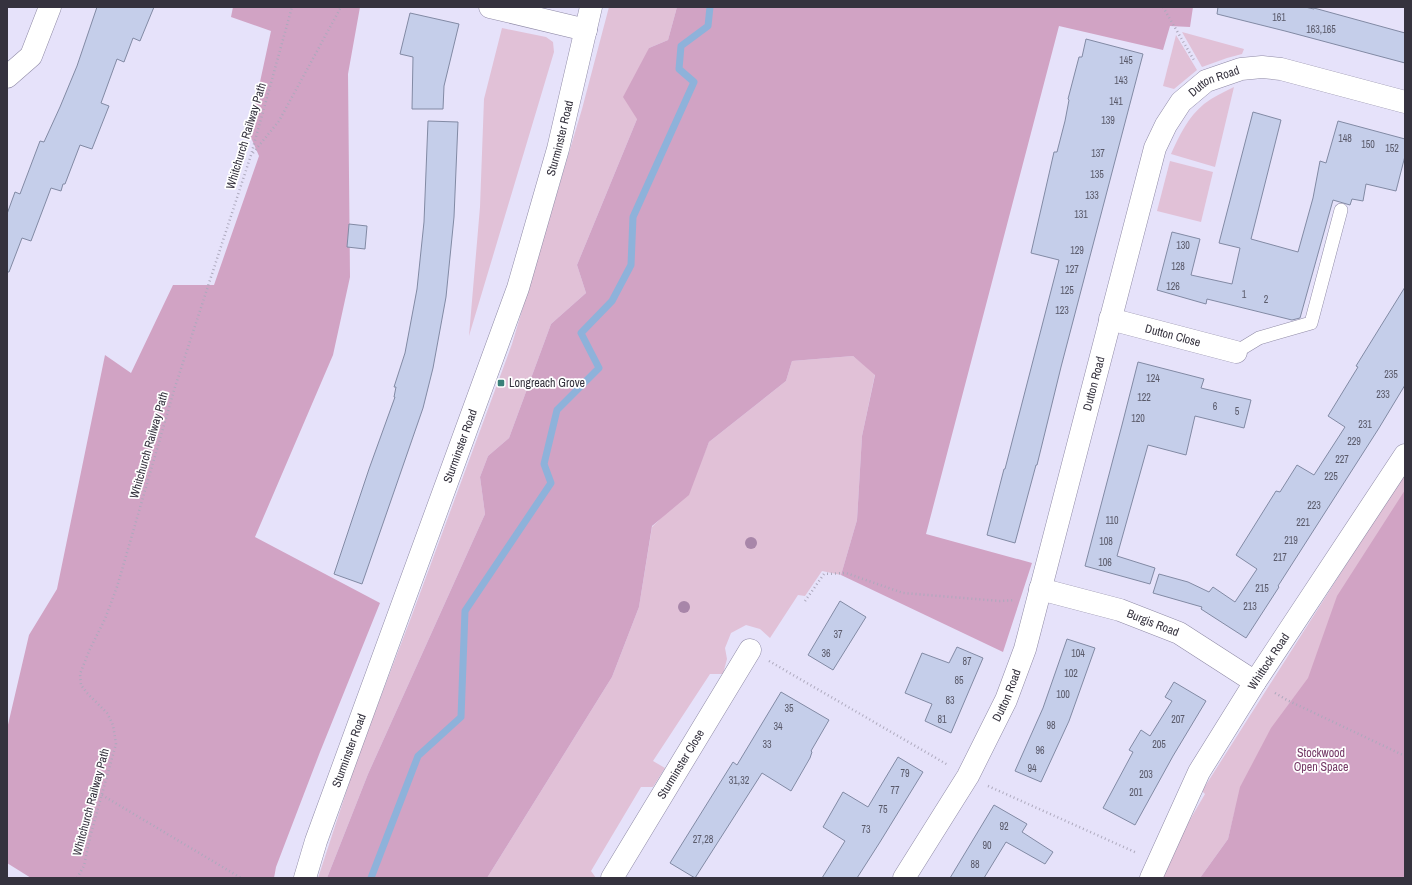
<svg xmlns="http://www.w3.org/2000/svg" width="1412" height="885" viewBox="0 0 1412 885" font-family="'Archivo Narrow',sans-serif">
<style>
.green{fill:#e1c1d7}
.forest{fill:#d1a3c4}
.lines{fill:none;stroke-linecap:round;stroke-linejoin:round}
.stream{stroke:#8eb2da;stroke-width:7}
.building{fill:#c5ceea;stroke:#828aa4}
.service-casing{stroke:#8f8aa6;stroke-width:14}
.minor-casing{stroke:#8f8aa6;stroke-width:23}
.tertiary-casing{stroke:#8f8aa6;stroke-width:23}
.path{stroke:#ada9bd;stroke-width:2.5;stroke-dasharray:1 3;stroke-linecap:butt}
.service{stroke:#fff;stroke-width:13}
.minor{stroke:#fff;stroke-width:22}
.tertiary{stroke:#fff;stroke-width:22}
.tree{fill:#a886a9}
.poi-dot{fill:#3a8079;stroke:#fff;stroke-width:1.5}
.labels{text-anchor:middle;stroke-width:3.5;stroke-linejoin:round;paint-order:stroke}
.number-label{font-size:10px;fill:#595969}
.street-label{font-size:12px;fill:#35323e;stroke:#fff}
.poi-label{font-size:12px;fill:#35323e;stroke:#fff;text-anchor:start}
.park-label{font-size:12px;fill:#753b67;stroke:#fff}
</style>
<rect width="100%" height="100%" fill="#e6e2fa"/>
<!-- green -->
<g class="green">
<path d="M609 7H677L668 40 649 48 637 119 577 265 586 293 551 324 509 438 488 456 480 477 485 514 368 774 327 878H318L357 759 412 615 512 344 582 109Z"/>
<path d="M502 28 546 37 553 42 554 52 469 336 480 207 484 99Z"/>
<path d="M1182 32 1244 49 1242 54 1227 58 1202 67Z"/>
<path d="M1176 35 1197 70 1174 89 1163 86Z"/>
<path d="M1234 87 1215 167 1171 154C1179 136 1188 117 1204 104 1213 97 1224 92 1234 87Z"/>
<path d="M1170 161 1213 172 1201 222 1157 211Z"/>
<path d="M853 356 875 374 862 436 857 520 841 575 822 571 805 596 798 595 770 638 760 629 746 625 731 633 725 648 727 659 723 674H710L653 761 665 768 653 787H641L591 871 596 878H487L612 677 639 607 652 527 689 490 709 442 786 381 792 361Z"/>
<path d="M1405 472V878L1235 810 1228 839 1200 878H1160L1171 852 1205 794 1202 791Z"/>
</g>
<!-- forest -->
<g class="forest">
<path d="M233 7H360L348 74 350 277 333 355 255 537 380 603 320 752 276 867 274 878H31L7 863V729L29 635 57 589 105 355 131 373 173 285H214L259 156 249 133 271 31 231 17Z"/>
<path d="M677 7H1193L1190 27 1170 26 1163 50 1059 26 926 534 1032 563 1003 652 841 575 857 520 862 436 875 375 853 356 792 361 786 381 709 442 689 495 652 526 639 607 612 677 487 878H327L368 774 485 514 480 477 488 456 509 438 551 324 586 293 577 265 637 119 623 97 649 48 668 40Z"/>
<path d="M1405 490V878H1200L1228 839 1240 787 1271 728 1308 678 1337 596Z"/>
</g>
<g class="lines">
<!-- stream -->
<path class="stream" d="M371 878 418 756 461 717 465 611 551 483 544 464 557 410 599 368 581 333 612 301 631 265 633 217 694 82 679 69 681 46 708 26 710 7"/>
</g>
<!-- building -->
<g class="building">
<path d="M97 7H154L140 41 133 38 124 62 117 59 101 103 109 106 92 149 80 145 65 184H63L61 191 51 188 31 241 22 238 9 272H7V214L15 192 20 194 40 141 44 142 60 107 77 66Z"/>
<path d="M1218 7H1305L1314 9V8L1405 33V63L1285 31 1217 14Z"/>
<path d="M410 13 459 24 444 86 443 109H412L413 57 400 54Z"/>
<path d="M1086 39 1143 54 1061 367 1037 465H1036L1015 543 987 535 1004 469H1005L1059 260 1031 253 1054 152H1057L1065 121 1069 100 1068 99 1079 57H1082Z"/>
<path d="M1253 112 1281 120 1251 239 1298 252 1313 198 1320 161 1326 163 1338 121 1405 139V156L1396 191 1366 184 1363 201 1352 199 1350 205 1333 200 1300 318 1292 320 1207 299 1206 304 1157 290 1172 232 1200 239 1191 275 1232 284 1240 248 1219 243Z"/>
<path d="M428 121 458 122 454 217 446 297 433 368 423 408 362 584 334 574 369 469 395 397H394L396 387H394L405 353 417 289 424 222Z"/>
<path d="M349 224 367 226 365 249 347 247Z"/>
<path d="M1405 287V385L1379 428 1278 586 1279 587 1246 638 1201 609 1202 607 1153 593 1159 574 1188 582 1209 592 1213 587 1235 602 1257 569 1236 555 1276 491 1280 492 1297 465 1314 475 1345 427 1328 416 1358 367 1356 366Z"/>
<path d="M1138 362 1204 379 1201 388 1251 400 1244 428 1195 416 1186 455 1148 445 1117 556 1155 568 1150 584 1085 566 1122 425Z"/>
<path d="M840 601 866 617 833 670 808 655Z"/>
<path d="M1067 639 1095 648 1069 721 1041 782 1015 771 1043 708Z"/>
<path d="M957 647 983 658 951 733 925 721 932 704 905 693 922 653 949 663Z"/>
<path d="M1174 682 1206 701 1173 756 1135 825 1103 808 1133 752 1129 750 1141 730 1150 736 1172 701 1165 697Z"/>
<path d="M781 692 829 720 811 751 812 752 810 758 791 791 762 773 695 878 670 863 733 762 737 765Z"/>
<path d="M898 757 923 772 880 842 857 878H822L845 841 823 827 843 792 868 807Z"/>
<path d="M994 805 1027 824 1022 832 1053 852 1045 864 1006 842 984 878H950Z"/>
</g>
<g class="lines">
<defs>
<path id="service" d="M1236 352 1259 338 1311 323 1341 210"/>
<g id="minor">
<path d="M490 7 586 30"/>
<path d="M7 77 31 56 50 7"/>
<path id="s1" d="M1110 319 1236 352"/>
<path id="s2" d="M1040 589 1120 610 1179 633 1255 682"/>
<path id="s3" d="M612 878 750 650"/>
<path id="s4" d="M904 878 968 776 1006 700 1025 649 1155 148 1166 125 1181 102 1206 81 1241 69 1262 67 1281 69 1405 102"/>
<path id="s5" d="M1151 878 1199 772 1255 682 1405 455"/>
</g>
<g id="tertiary">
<path id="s6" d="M305 878 316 841 518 288 558 149 591 7"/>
</g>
</defs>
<!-- service casing -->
<use href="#service" class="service-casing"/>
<!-- minor casing -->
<use href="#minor" class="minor-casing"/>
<!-- tertiary casing -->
<use href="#tertiary" class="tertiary-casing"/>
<!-- path -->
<g class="path">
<path d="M1163 7 1195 62"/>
<path d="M253 153 279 121 341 7"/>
<path d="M805 601 824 574 846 573 903 593 1000 601 1015 600"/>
<path d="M769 661 948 765"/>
<path d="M1275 693 1287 700 1405 756"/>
<path d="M988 786 1137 853"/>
<path d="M102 795 241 878"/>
<path d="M77 878 84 866 90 837 116 744 113 725 107 713 87 693 81 685 80 674 89 651 105 619 117 587 175 387 251 155 292 7"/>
</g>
<!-- service -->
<use href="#service" class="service"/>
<!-- minor -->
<use href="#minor" class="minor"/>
<!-- tertiary -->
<use href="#tertiary" class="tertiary"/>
</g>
<!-- trees -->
<g class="tree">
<circle cx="751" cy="543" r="6"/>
<circle cx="684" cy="607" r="6"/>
</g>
<!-- markers -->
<rect class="poi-dot" x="497" y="379" width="8" height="8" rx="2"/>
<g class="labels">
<!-- number labels -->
<g class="number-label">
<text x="1279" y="21">161</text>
<text x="1321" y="33">163,165</text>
<text x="1126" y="64">145</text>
<text x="1121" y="84">143</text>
<text x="1116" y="105">141</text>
<text x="1108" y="124">139</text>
<text x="1345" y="142">148</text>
<text x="1368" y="148">150</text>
<text x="1392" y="152">152</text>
<text x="1098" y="157">137</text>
<text x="1097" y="178">135</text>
<text x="1092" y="199">133</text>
<text x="1081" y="218">131</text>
<text x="1183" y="249">130</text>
<text x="1077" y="254">129</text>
<text x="1178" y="270">128</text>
<text x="1072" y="273">127</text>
<text x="1173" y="290">126</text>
<text x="1067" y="294">125</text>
<text x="1244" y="298">1</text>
<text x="1266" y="303">2</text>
<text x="1062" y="314">123</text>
<text x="1391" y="378">235</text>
<text x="1153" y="382">124</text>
<text x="1383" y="398">233</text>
<text x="1144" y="401">122</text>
<text x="1215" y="410">6</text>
<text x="1237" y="415">5</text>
<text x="1138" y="422">120</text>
<text x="1365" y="428">231</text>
<text x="1354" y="445">229</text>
<text x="1342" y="463">227</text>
<text x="1331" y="480">225</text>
<text x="1314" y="509">223</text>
<text x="1112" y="524">110</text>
<text x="1303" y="526">221</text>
<text x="1291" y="544">219</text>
<text x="1106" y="545">108</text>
<text x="1280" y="561">217</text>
<text x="1105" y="566">106</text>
<text x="1262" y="592">215</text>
<text x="1250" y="610">213</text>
<text x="838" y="638">37</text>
<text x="826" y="657">36</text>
<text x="1078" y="657">104</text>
<text x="967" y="665">87</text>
<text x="1071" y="677">102</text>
<text x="959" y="684">85</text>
<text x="1063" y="698">100</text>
<text x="950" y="704">83</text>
<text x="789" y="712">35</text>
<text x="942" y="723">81</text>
<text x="1178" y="723">207</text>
<text x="1051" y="729">98</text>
<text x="778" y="730">34</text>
<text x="767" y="748">33</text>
<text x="1159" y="748">205</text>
<text x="1040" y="754">96</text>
<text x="1032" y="772">94</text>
<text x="905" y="777">79</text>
<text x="1146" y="778">203</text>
<text x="739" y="784">31,32</text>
<text x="895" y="794">77</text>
<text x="1136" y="796">201</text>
<text x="883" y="813">75</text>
<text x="1004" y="830">92</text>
<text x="866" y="833">73</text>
<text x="703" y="843">27,28</text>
<text x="987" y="849">90</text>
<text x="975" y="868">88</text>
</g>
<!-- street labels -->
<g class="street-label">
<text dy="4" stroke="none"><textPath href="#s4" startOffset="870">Dutton Road</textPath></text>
<text transform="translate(246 136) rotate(-73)" y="4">Whitchurch Railway Path</text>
<text dy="4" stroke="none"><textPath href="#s6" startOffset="783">Sturminster Road</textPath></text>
<text dy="4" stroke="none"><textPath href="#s1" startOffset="65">Dutton Close</textPath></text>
<text dy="4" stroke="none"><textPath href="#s4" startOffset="534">Dutton Road</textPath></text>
<text transform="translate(149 445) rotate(-74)" y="4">Whitchurch Railway Path</text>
<text dy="4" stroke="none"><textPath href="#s6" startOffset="459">Sturminster Road</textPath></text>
<text dy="4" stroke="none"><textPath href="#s2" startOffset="118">Burgis Road</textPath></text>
<text dy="4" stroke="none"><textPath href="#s5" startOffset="247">Whittock Road</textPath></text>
<text dy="4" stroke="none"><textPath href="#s4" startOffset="210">Dutton Road</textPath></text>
<text dy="4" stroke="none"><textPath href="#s6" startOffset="135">Sturminster Road</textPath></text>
<text dy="4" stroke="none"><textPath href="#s3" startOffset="133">Sturminster Close</textPath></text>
<text transform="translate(91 802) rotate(-75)" y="4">Whitchurch Railway Path</text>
</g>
<!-- poi labels -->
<g class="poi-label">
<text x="509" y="387">Longreach Grove</text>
</g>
<!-- park labels -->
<g class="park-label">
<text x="1321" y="757">Stockwood<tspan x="1321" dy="14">Open Space</tspan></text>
</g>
</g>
<!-- border -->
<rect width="1412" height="885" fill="none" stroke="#35323e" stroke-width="16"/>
</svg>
